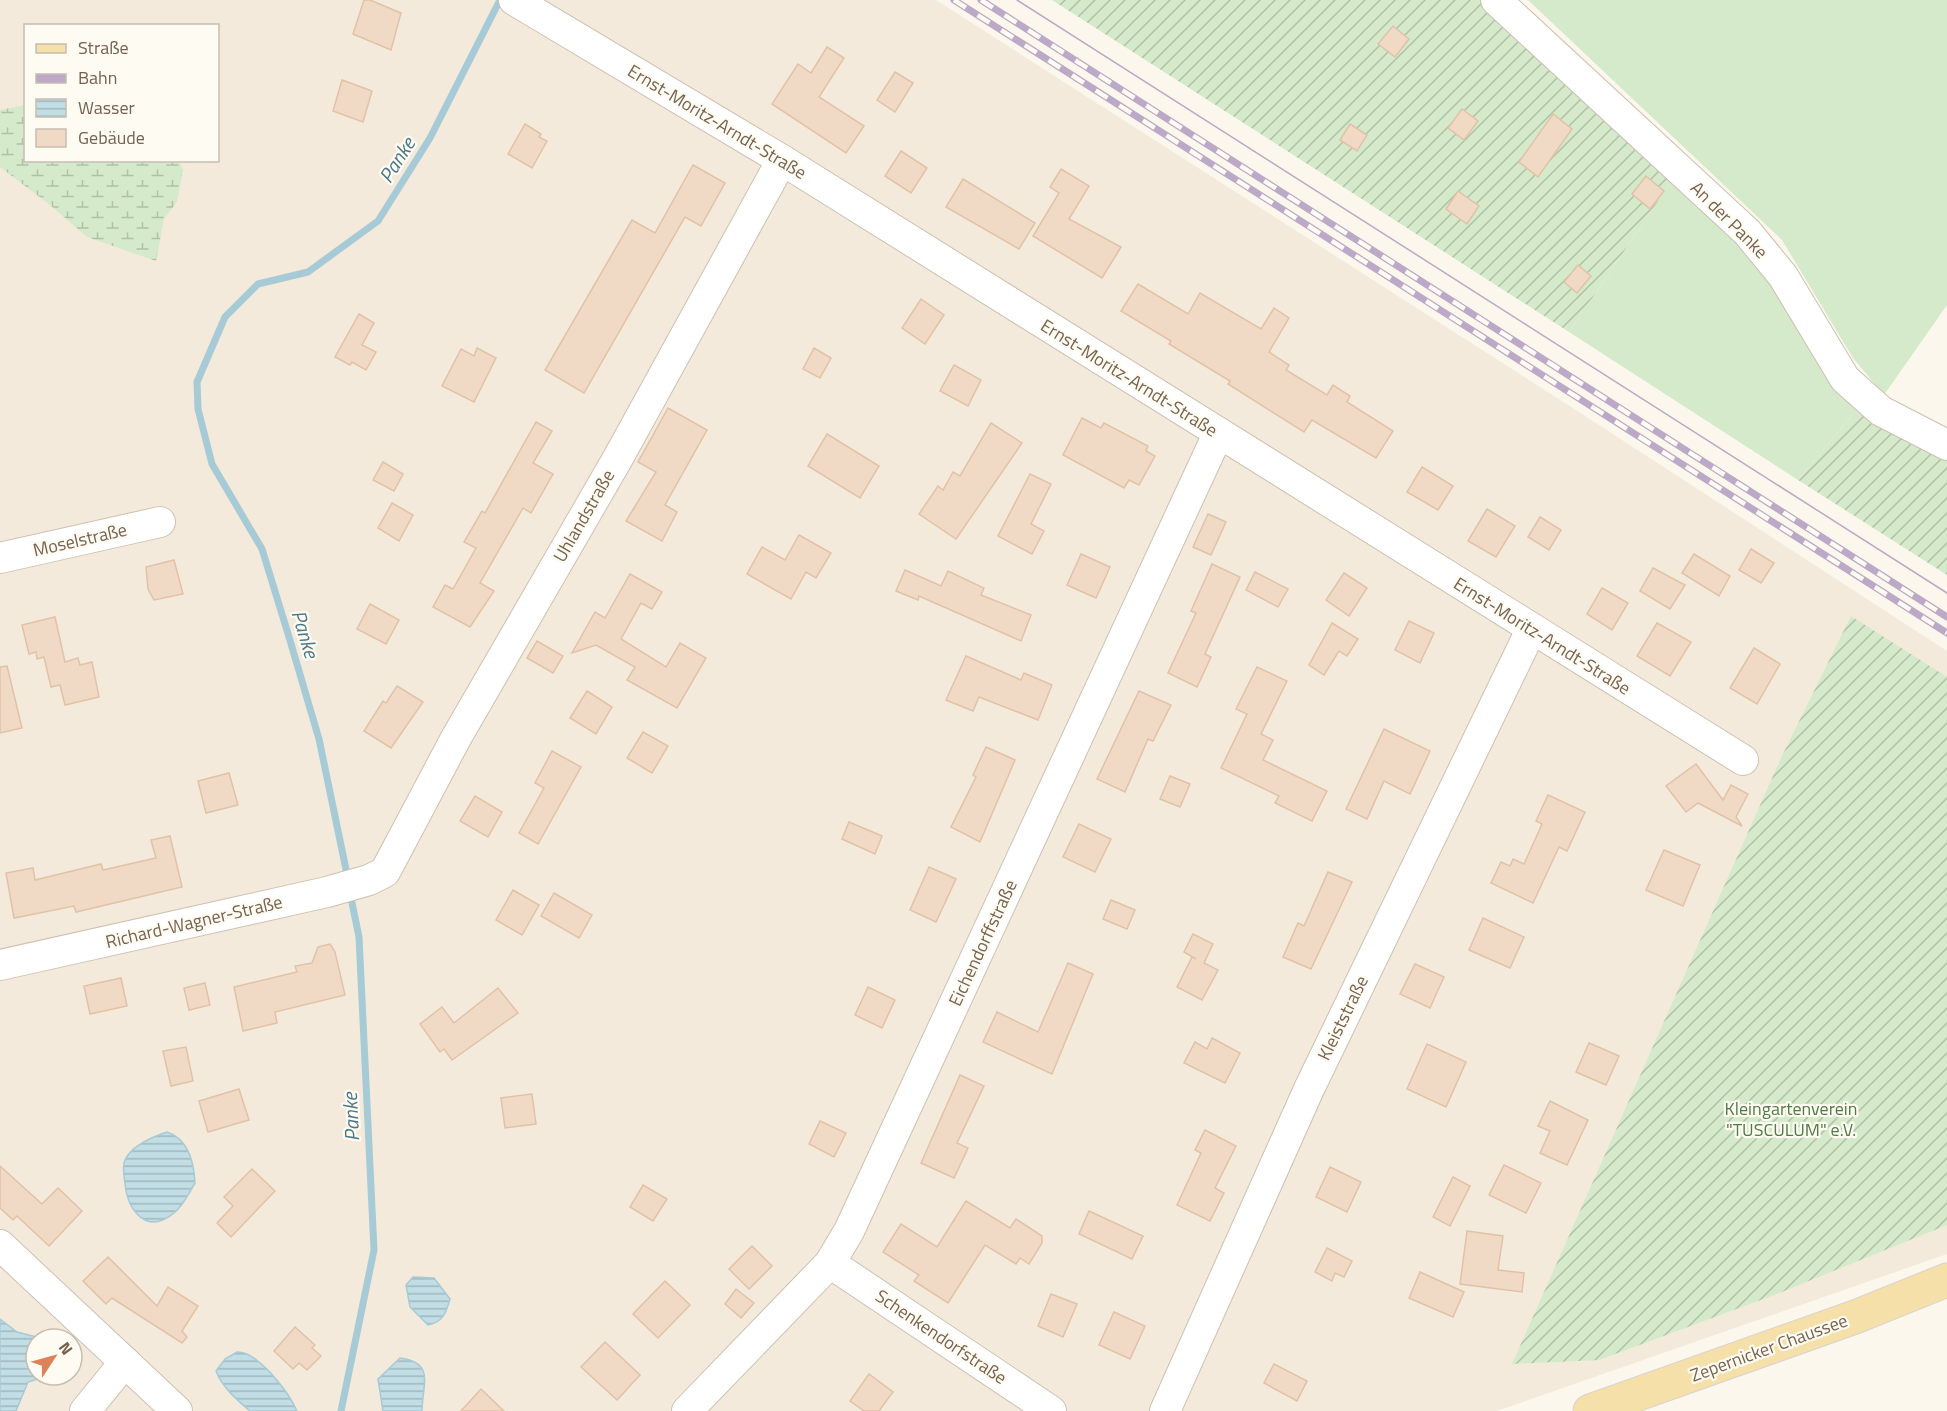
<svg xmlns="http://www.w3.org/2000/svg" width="1947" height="1411" viewBox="0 0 1947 1411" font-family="'Titillium Web',sans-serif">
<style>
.residential{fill:#f3eadb;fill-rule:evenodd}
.grass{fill:#d4eaca}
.wetland{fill:url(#wetland-marsh)}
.garden{fill:url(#garden-furrows)}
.water{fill:url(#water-rules);stroke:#a7cbd6;stroke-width:1.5}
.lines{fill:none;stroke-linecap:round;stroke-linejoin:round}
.stream{stroke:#a7cbd6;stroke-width:7}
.building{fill:#f0dac5;stroke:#e2c2a6;stroke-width:1.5}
.minor-casing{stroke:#cec0b1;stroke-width:32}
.major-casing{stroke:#d9d3ce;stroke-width:35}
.minor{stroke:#fff;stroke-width:30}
.major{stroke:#f6e0a9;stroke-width:33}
.tram{stroke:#bca9c7;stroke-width:1.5}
.rail-casing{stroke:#bca9c7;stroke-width:7}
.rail{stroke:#fefbf3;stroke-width:4.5;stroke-dasharray:14;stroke-linecap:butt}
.labels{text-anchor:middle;stroke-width:4.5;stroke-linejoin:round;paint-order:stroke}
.street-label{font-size:18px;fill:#77614f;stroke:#fefbf3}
.park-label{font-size:18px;fill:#527b47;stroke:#fefbf3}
.water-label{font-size:20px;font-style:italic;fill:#4a7888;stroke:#fefbf3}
</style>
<defs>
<pattern id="wetland-marsh" width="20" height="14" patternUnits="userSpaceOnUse" patternTransform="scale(1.5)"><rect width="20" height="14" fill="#d4eaca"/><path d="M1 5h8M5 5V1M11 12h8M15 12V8" fill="none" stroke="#b1c1a6"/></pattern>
<pattern id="garden-furrows" width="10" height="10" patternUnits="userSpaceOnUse" patternTransform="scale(1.5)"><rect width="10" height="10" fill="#d4eaca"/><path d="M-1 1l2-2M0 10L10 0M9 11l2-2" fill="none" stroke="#b1c1a6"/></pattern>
<pattern id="water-rules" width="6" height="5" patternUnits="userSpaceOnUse" patternTransform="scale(1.5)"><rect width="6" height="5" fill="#c1dde5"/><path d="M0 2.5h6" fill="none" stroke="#a2b7bc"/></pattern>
</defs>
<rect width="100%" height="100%" fill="#fcf7ec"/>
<!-- residential -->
<path class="residential" d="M0 0H936L1579 412 1947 651V1254L1497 1411H0ZM26 26H218V160H26ZM36 1339H72V1375H36Z"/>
<!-- grass -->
<g class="grass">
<path d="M1528 0H1947V305L1884 395 1853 358 1782 240Z"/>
<path d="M1674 178 1779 285 1858 408 1798 480 1569 332Z"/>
</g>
<!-- wetland -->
<path class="wetland" d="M25 105 26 160 179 161 183 170 177 202 164 219 156 261 87 237 50 205 0 167V110Z"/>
<!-- garden -->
<g class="garden">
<path d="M1052 0H1482L1674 178 1569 332Z"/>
<path d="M1858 408 1947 451V575L1798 480Z"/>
<path d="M1851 616 1947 677V1225L1774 1295 1599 1360 1512 1364 1781 758Z"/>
</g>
<!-- water -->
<g class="water">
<path d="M167 1132C188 1139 194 1163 195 1183 189 1193 183 1206 174 1213 146 1236 128 1210 125 1184 124 1176 122 1167 125 1160 132 1145 152 1137 167 1132Z"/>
<path d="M413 1277 434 1278 450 1299C446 1313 443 1322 428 1325L410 1307 406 1285Z"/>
<path d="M0 1319 17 1332 44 1339H36V1375H50L28 1382 16 1411H0Z"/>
<path d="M237 1352C258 1351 289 1393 297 1411H250C237 1400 222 1387 216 1371L225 1359Z"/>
<path d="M400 1358C436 1363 422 1385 422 1411H383L378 1379Z"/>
</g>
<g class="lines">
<!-- stream -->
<g class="stream">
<path d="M348 879 319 739 289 637 262 549 212 464 198 409 197 382 225 317 258 284 308 272 378 221 430 138 500 0"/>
<path d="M341 1411 374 1250 359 937 350 893"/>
</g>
</g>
<!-- building -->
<g class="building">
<path d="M364 0H370L401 13 391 50 353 34Z"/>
<path d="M1393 26 1409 39 1395 57 1378 44Z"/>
<path d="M827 47 844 58 819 97 864 126 846 153 772 104 798 64 811 73Z"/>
<path d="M895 72 913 83 895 112 877 100Z"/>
<path d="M342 80 372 91 363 122 333 111Z"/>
<path d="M1462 109 1478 121 1464 140 1448 128Z"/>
<path d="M1553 114 1572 129 1538 177 1519 162Z"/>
<path d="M525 124 541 134 539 137 547 141 532 168 508 154Z"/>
<path d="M1350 124 1367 135 1357 151 1340 140Z"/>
<path d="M901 151 927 168 911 193 885 176Z"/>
<path d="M693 165 725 183 701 226 685 217 584 393 545 370 632 220 655 233Z"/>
<path d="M1061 169 1089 186 1069 219 1121 247 1102 278 1033 236 1059 193 1050 187Z"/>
<path d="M1646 176 1664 191 1650 209 1632 194Z"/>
<path d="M963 179 1035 223 1019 249 946 207Z"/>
<path d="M1458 191 1479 206 1467 224 1446 209Z"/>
<path d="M1578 265 1591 276 1577 293 1564 282Z"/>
<path d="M1138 284 1188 314 1200 293 1261 329 1274 308 1289 318 1269 352 1289 365 1286 370 1327 395 1333 385 1350 396 1347 402 1393 431 1376 458 1312 420 1304 432 1228 384 1230 381 1169 344 1171 341 1121 311Z"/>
<path d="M921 299 944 315 925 344 902 328Z"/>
<path d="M359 314 374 323 362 345 376 352 366 370 352 362 350 365 335 357Z"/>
<path d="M477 348 496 358 474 402 442 386 461 349 474 356Z"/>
<path d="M814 348 831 358 820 378 803 369Z"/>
<path d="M954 365 981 380 968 406 940 391Z"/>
<path d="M668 408 707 430 665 505 677 512 662 541 626 521 656 472 638 462Z"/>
<path d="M1082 418 1101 428 1104 423 1148 446 1146 451 1155 456 1139 485 1129 480 1124 488 1063 455Z"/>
<path d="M536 422 552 431 533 463 553 474 531 513 523 508 480 583 494 591 470 627 433 607 445 585 453 589 476 548 464 542 482 511 485 513Z"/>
<path d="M991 423 1022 443 956 539 919 514 938 486 943 490 953 472 960 476Z"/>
<path d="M827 434 879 466 860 498 808 466Z"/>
<path d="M383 462 403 474 394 491 373 480Z"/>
<path d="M1422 467 1453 486 1438 510 1407 492Z"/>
<path d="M1030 474 1051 484 1031 524 1044 531 1032 554 998 536Z"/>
<path d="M392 503 413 515 399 541 378 528Z"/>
<path d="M1487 509 1515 526 1496 557 1468 541Z"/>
<path d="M1208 514 1226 522 1211 555 1193 547Z"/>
<path d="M1540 517 1561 530 1549 550 1528 537Z"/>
<path d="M799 535 831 553 816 578 806 572 791 599 747 574 762 547 785 560Z"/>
<path d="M1751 549 1774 563 1761 583 1739 570Z"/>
<path d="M1081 554 1110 567 1096 598 1067 585Z"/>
<path d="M1694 554 1730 576 1719 596 1682 573Z"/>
<path d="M174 560 183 594 154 600 148 589 146 567Z"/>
<path d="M1212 564 1240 577 1205 654 1211 657 1197 687 1168 673 1196 613 1191 611Z"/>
<path d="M1653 568 1685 585 1670 609 1640 591Z"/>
<path d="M905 570 941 586 948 571 984 588 981 595 1031 615 1021 641 919 596 918 600 896 591Z"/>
<path d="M1255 572 1288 589 1278 607 1246 590Z"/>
<path d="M1344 573 1367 588 1349 616 1326 600Z"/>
<path d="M630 574 662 592 652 609 641 603 621 639 666 667 680 643 706 658 677 708 627 680 635 667 596 645 572 653 595 612 605 618Z"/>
<path d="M1602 588 1628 603 1612 630 1587 614Z"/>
<path d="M370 604 399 620 386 644 357 629Z"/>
<path d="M55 617 65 662 78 658 80 665 92 662 99 697 65 705 60 685 51 687 44 657 37 659 36 652 29 654 22 625Z"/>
<path d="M1409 621 1434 633 1420 663 1395 650Z"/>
<path d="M1332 623 1358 639 1347 656 1339 651 1324 675 1309 665Z"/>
<path d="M1657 623 1691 642 1670 676 1637 656Z"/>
<path d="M537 641 563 656 553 673 527 658Z"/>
<path d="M1754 648 1780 664 1757 704 1730 688Z"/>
<path d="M966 656 1021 680 1024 673 1052 685 1038 720 979 697 973 711 946 700Z"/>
<path d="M7 666 22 728 0 733V667Z"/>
<path d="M1257 667 1287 681 1261 734 1273 740 1263 760 1327 791 1312 821 1275 803 1279 796 1221 768 1247 714 1236 709Z"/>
<path d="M397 686 423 702 391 748 364 731 383 701 386 703Z"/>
<path d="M587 691 612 707 596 734 570 718Z"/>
<path d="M1139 691 1171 705 1153 741 1148 739 1125 792 1097 779Z"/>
<path d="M1384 729 1430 751 1410 794 1384 781 1367 819 1346 809Z"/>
<path d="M643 732 668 746 652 773 627 758Z"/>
<path d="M986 747 1015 760 980 842 951 827 976 777 973 775Z"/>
<path d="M552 751 581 767 538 844 519 833 544 788 535 783Z"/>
<path d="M1696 764 1723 800 1731 785 1748 794 1736 817 1742 826 1698 803 1686 812 1666 786Z"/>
<path d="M229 773 238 805 206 813 198 781Z"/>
<path d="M1170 776 1190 784 1180 807 1160 799Z"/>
<path d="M1548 795 1585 812 1567 851 1559 847 1533 903 1491 883 1501 862 1510 866 1513 859 1524 864 1542 824 1536 821Z"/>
<path d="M475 796 502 812 488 837 460 821Z"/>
<path d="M849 822 882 836 875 854 842 839Z"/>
<path d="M1079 824 1111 839 1095 872 1063 857Z"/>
<path d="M170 836 182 887 76 912 74 906 14 918 6 873 33 868 35 880 101 864 103 870 156 858 151 840Z"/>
<path d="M1664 850 1700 865 1683 906 1646 890Z"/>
<path d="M929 867 956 879 936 922 910 910Z"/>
<path d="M1328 872 1352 882 1311 969 1283 957 1298 923 1304 926Z"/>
<path d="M513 890 539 905 522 935 496 920Z"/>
<path d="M554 893 592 915 579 938 541 916Z"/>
<path d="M1111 900 1135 910 1127 929 1103 919Z"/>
<path d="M1483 918 1524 937 1510 968 1469 950Z"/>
<path d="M1193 934 1213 944 1204 963 1218 970 1202 1000 1177 987 1192 957 1196 959 1184 952Z"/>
<path d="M330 944 335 952 345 995 275 1012 277 1023 243 1031 234 987 297 972 295 966 312 963 318 947Z"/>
<path d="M1068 963 1093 974 1052 1074 983 1042 997 1012 1038 1032Z"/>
<path d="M1415 964 1444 977 1430 1008 1400 994Z"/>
<path d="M121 978 127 1006 90 1014 84 986Z"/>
<path d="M205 983 210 1005 189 1010 184 988Z"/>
<path d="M868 987 895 1000 882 1028 855 1015Z"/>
<path d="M498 988 518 1013 452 1060 444 1049 440 1052 420 1024 442 1007 454 1023Z"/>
<path d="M1212 1038 1240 1053 1225 1083 1184 1063 1195 1042 1207 1049Z"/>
<path d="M1589 1043 1619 1056 1606 1085 1576 1072Z"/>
<path d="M1427 1044 1466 1062 1446 1107 1407 1089Z"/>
<path d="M186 1047 193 1081 171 1086 163 1051Z"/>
<path d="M960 1075 984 1086 957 1143 968 1148 954 1178 921 1163Z"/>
<path d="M239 1089 249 1120 208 1132 199 1101Z"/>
<path d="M532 1094 536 1124 505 1128 501 1098Z"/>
<path d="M1550 1101 1588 1120 1567 1165 1540 1153 1550 1131 1538 1126Z"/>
<path d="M820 1121 846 1133 834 1157 809 1144Z"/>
<path d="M1205 1130 1236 1146 1215 1188 1224 1193 1210 1221 1177 1205 1201 1153 1195 1150Z"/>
<path d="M1504 1165 1541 1183 1526 1213 1489 1195Z"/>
<path d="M0 1166 42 1204 58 1188 82 1211 49 1246 17 1216 13 1220 0 1208Z"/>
<path d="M1330 1167 1361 1182 1347 1212 1316 1197Z"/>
<path d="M252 1169 275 1191 231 1237 217 1223 233 1206 224 1197Z"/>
<path d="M1453 1177 1470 1186 1450 1226 1433 1217Z"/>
<path d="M643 1185 667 1199 653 1221 630 1207Z"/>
<path d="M966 1201 1010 1228 1016 1219 1042 1236V1243L1029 1264 1020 1258 1016 1264 985 1245 948 1303 914 1281 919 1275 883 1252 901 1224 937 1247Z"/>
<path d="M1089 1211 1143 1236 1132 1259 1079 1234Z"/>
<path d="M1467 1231 1503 1236 1498 1270 1524 1273 1522 1292 1460 1284Z"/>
<path d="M752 1246 772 1266 749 1289 729 1269Z"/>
<path d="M1327 1248 1352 1261 1344 1277 1335 1273 1332 1281 1315 1272Z"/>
<path d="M108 1257 157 1306 168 1287 198 1306 182 1331 187 1337 182 1343 112 1298 106 1304 83 1281Z"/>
<path d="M1420 1272 1464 1292 1453 1317 1409 1298Z"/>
<path d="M665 1281 690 1305 658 1338 633 1314Z"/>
<path d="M736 1289 754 1303 741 1318 725 1304Z"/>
<path d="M1051 1294 1077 1304 1063 1337 1038 1326Z"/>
<path d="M1114 1312 1145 1326 1130 1359 1099 1345Z"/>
<path d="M295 1327 315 1345 312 1348 321 1356 307 1370 299 1363 293 1369 274 1351Z"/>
<path d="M605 1342 640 1375 617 1400 581 1367Z"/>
<path d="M1274 1364 1307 1381 1297 1401 1264 1383Z"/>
<path d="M869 1374 893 1392 879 1411H864L850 1401Z"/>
<path d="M481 1389 504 1411H461Z"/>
</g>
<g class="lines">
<defs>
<g id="minor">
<path d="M514 0 782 160 1743 760"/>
<path d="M1496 0 1747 232 1783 276 1845 379 1881 411 1947 445"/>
<path d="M0 558 160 522"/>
<path d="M0 965 327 892 369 880 385 872 456 738 618 458 782 160"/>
<path d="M0 1245 177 1411"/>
<path d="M830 1263 1051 1411"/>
<path d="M85 1411 125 1362"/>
<path d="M687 1411 830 1263 849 1231 1218 434"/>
<path d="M1165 1411 1309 1089 1531 630"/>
</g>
<path id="major" d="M1590 1411 1855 1317 1947 1280"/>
</defs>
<!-- minor casing -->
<use href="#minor" class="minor-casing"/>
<!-- major casing -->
<use href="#major" class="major-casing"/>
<!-- minor -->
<use href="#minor" class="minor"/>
<!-- major -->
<use href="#major" class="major"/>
<!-- tram -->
<path class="tram" d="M1017 0 1947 593"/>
<defs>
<g id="rail">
<path d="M954 0 1947 633"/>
<path d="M981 0 1947 617"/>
</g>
</defs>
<!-- rail casing -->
<use href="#rail" class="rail-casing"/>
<!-- rail -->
<use href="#rail" class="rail"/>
</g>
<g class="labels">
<!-- street labels -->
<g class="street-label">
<text transform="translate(717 122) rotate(31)" y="6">Ernst-Moritz-Arndt-Straße</text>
<text transform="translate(1729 220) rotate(45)" y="6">An der Panke</text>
<text transform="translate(1129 378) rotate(32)" y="6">Ernst-Moritz-Arndt-Straße</text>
<text transform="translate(584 516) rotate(-60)" y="6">Uhlandstraße</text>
<text transform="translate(80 540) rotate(-13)" y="6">Moselstraße</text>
<text transform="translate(1542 636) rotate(32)" y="6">Ernst-Moritz-Arndt-Straße</text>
<text transform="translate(194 922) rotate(-13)" y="6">Richard-Wagner-Straße</text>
<text transform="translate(983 943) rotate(-65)" y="6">Eichendorffstraße</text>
<text transform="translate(1343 1018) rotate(-64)" y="6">Kleiststraße</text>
<text transform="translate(941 1337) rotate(34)" y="6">Schenkendorfstraße</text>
<text transform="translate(1769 1348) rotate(-20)" y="6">Zepernicker Chaussee</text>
</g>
<!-- park labels -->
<g class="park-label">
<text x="1791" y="1115">Kleingartenverein<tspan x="1791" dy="21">"TUSCULUM" e.V.</tspan></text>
</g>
<!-- water labels -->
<g class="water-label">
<text transform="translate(397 160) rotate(-58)" y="7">Panke</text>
<text transform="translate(305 634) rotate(73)" y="7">Panke</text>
<text transform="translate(351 1117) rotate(-93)" y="7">Panke</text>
</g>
</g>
<!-- legend -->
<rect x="24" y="24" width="195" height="138" fill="#fefbf3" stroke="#c8bdb1" stroke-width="1.5"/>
<rect x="36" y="44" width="30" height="9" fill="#f6e0a9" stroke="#c8bdb1" stroke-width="1.5"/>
<text x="78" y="54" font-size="18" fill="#77614f">Straße</text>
<rect x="36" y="74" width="30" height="9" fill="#bca9c7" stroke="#c8bdb1" stroke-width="1.5"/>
<text x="78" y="84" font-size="18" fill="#77614f">Bahn</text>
<rect x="36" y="99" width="30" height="18" fill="url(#water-rules)" stroke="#c8bdb1" stroke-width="1.5"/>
<text x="78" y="114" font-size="18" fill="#77614f">Wasser</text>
<rect x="36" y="129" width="30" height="18" fill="#f0dac5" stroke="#c8bdb1" stroke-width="1.5"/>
<text x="78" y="144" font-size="18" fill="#77614f">Gebäude</text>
<!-- north arrow -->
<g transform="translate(54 1357) rotate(54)"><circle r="28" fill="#fefbf3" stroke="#c8bdb1" stroke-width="1.5"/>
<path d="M0-4.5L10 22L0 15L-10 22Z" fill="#de8259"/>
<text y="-9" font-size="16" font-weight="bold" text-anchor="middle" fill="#77614f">N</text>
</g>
</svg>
